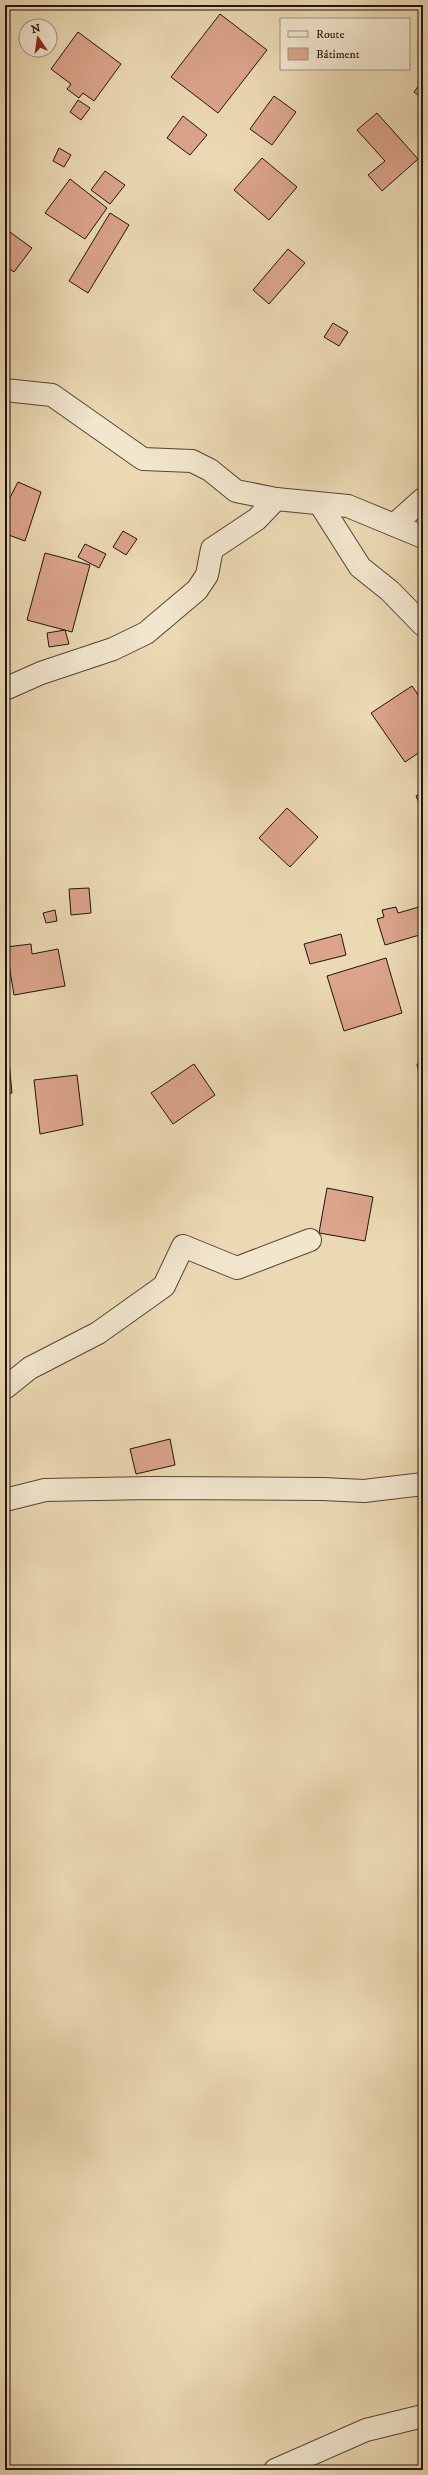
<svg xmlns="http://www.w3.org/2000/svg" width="428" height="2475" viewBox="0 0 428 2475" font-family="'IM FELL DW Pica',serif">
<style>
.building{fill:#dba48b;stroke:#21130e}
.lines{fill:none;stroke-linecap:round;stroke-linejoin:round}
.minor-casing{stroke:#544437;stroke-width:24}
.minor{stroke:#f2e6ce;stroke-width:22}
</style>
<rect width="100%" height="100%" fill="#ebd9b3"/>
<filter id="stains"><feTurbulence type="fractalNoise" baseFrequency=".005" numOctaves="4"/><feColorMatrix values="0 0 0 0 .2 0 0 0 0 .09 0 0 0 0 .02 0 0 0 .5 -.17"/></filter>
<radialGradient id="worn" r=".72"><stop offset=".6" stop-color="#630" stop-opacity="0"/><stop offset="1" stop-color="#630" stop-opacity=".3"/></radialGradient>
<!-- building -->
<g class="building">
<path d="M220 14 267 50 218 113 171 77Z"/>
<path d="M78 32 121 64 94 101 83 93 79 98 67 89 71 84 51 69Z"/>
<path d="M423 80V99L414 92Z"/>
<path d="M274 96 296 112 272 145 250 129Z"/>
<path d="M78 100 90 108 81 120 70 112Z"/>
<path d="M377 113 418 159 382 191 368 175 385 161 357 130Z"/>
<path d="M183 116 207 135 190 155 167 138Z"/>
<path d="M59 148 71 155 64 167 53 161Z"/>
<path d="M262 158 297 187 269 220 234 190Z"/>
<path d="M105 171 125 185 110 204 91 190Z"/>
<path d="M70 179 107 208 85 239 45 213Z"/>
<path d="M110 213 129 225 88 293 69 281Z"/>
<path d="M7 230 32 248 14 272 5 266V233Z"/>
<path d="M288 249 305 263 269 304 253 290Z"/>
<path d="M333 323 348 332 339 346 324 337Z"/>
<path d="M18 482 41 492 25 541 6 534 5 538V507Z"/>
<path d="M123 531 137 539 126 555 113 547Z"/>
<path d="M85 544 106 554 99 568 78 557Z"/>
<path d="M45 553 90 565 72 632 27 620Z"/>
<path d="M65 630 69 644 49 647 47 633Z"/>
<path d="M412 686 423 702V750L405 762 371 713Z"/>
<path d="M423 792V812L416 796Z"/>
<path d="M287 808 318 837 290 867 259 838Z"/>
<path d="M89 888 91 913 71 915 69 889Z"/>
<path d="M396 907 398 913 419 907 423 921V934L385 945 377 919 384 917 382 910Z"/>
<path d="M55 910 57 921 46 923 43 913Z"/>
<path d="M341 934 346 955 310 964 304 944Z"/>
<path d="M31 944 32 954 58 949 65 986 14 995 6 947Z"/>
<path d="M386 958 402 1013 344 1031 327 976Z"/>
<path d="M5 1040H7L12 1093 5 1094Z"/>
<path d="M423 1063V1078H420L417 1064Z"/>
<path d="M194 1064 215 1095 173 1124 151 1093Z"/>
<path d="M77 1075 83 1125 40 1134 34 1080Z"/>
<path d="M327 1188 373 1197 365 1241 319 1233Z"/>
<path d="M170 1439 175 1465 136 1474 130 1449Z"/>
</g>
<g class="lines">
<defs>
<g id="minor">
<path d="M5 390 52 395 143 459 192 461 210 470 236 491 276 499 348 506 423 537"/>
<path d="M320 504 360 567 390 591 423 625"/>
<path d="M394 525 423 499"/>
<path d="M5 689 41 673 113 649 146 633 197 590 207 575 212 549 257 519 276 499"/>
<path d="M5 1388 30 1368 98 1333 164 1286 183 1246 237 1268 310 1240"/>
<path d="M5 1500 45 1490 150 1488 323 1489 364 1491 423 1484"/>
<path d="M275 2470 366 2430 423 2416"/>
</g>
</defs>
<!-- minor casing -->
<use href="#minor" class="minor-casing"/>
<!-- minor -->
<use href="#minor" class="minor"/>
</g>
<!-- margin -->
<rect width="428" height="2475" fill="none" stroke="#ebd9b3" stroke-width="20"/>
<rect x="6" y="6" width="416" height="2463" fill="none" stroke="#21130e" stroke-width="2"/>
<rect x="10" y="10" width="408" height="2455" fill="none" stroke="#21130e"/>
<!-- legend -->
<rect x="280" y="18" width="130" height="52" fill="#f2e6ce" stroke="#9e9281"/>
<rect x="288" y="31" width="20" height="6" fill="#f2e6ce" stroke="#9e9281"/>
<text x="316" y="38" font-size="12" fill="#21130e">Route</text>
<rect x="288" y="48" width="20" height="12" fill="#dba48b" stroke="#9e9281"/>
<text x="316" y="58" font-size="12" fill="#21130e">Bâtiment</text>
<!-- north arrow -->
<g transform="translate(38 38) rotate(347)"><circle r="19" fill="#f2e6ce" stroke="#9e9281"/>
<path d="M0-3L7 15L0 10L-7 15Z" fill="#8f2418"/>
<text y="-6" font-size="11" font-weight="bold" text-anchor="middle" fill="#21130e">N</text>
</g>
<rect width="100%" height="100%" filter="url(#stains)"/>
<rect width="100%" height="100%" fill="url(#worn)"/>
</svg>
